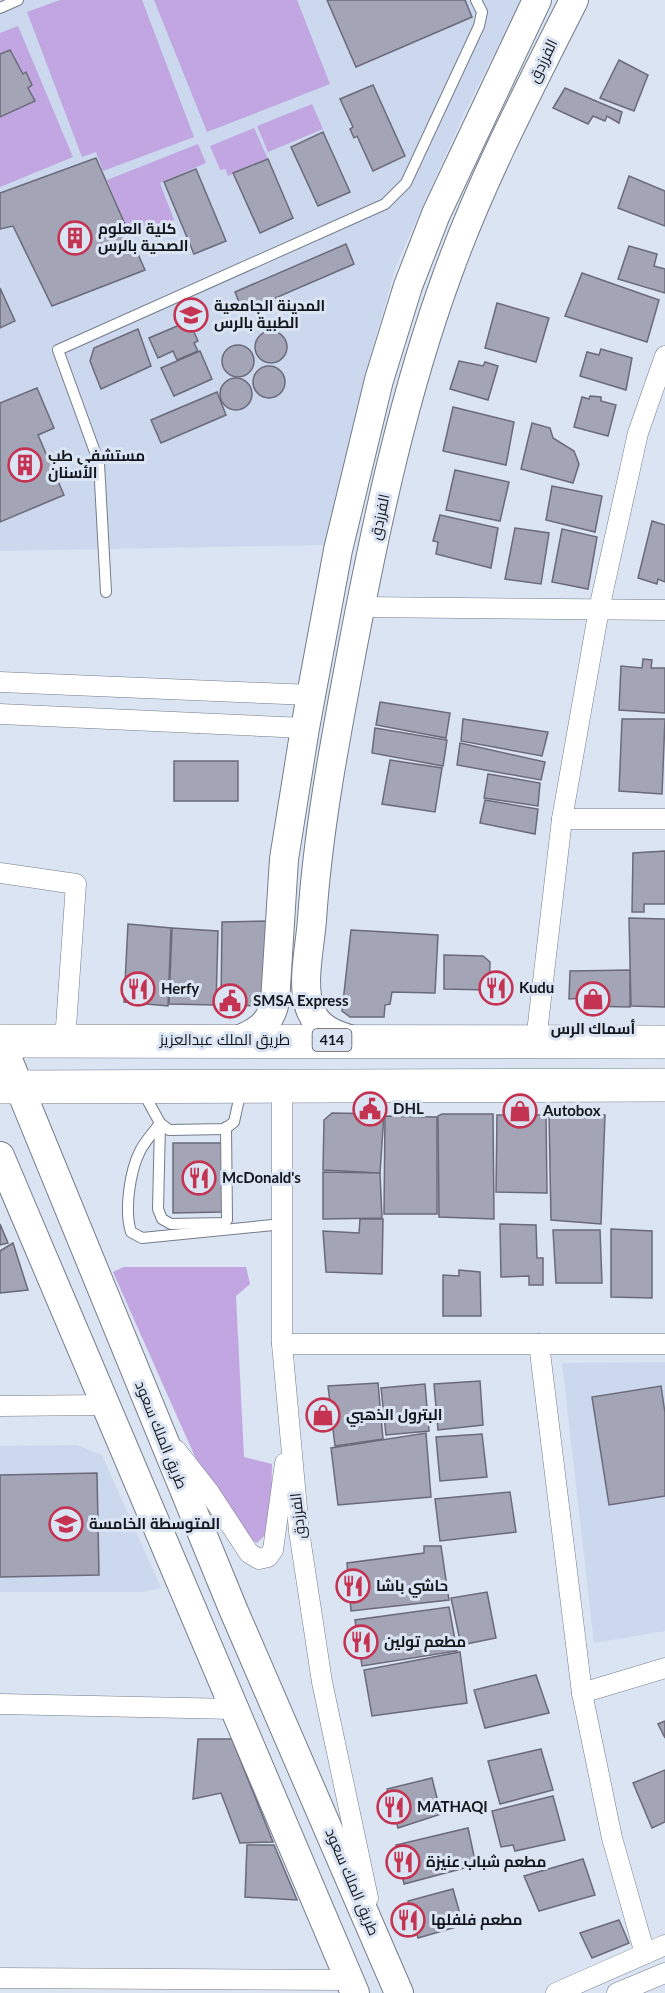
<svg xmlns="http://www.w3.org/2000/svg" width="665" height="1993" viewBox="0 0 665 1993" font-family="Lato,Cairo,sans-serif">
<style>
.built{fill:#cbd8ee}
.green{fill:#c1a6e1}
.building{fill:#a3a4b5;stroke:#6a6a7a;stroke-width:1.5}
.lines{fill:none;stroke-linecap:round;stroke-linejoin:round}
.lane-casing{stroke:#747c8a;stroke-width:12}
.street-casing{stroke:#747c8a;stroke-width:21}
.secondary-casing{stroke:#747c8a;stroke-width:30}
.highway-casing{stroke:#747c8a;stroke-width:34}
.lane{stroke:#fff;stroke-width:10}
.street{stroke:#fff;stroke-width:20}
.secondary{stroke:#fff;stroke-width:28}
.highway{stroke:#fff;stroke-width:33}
.labels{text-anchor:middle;stroke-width:6;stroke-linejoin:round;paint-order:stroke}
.shield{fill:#dae4f3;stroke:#4f545c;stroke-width:1.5}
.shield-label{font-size:14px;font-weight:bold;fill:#13161b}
.street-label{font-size:15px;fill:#13161b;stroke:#dae4f3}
.poi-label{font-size:15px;font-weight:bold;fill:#13161b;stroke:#dae4f3;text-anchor:start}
</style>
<rect width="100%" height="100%" fill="#dae4f3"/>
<!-- built -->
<g class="built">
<path d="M0 0H521L462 118 396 266 368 364 327 545 0 551Z"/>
<path d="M665 1362V1631L594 1643 562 1363Z"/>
<path d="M77 1445 102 1455 161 1588 143 1592H0V1446Z"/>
</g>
<!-- green -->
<g class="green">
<path d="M60 0H142L194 137 103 171 96 152 82 157 27 12Z"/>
<path d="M154 0H297L330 84 207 132Z"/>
<path d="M18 26 73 157 0 187V33Z"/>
<path d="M312 104 323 129 268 152 257 126Z"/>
<path d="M254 128 268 159 228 176 225 169 220 170 210 146Z"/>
<path d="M198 144 206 163 160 183 174 220 131 238 107 180Z"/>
<path d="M124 1267H246L250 1284 236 1296 244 1457 272 1464 271 1529 257 1543 241 1532 200 1468 113 1272Z"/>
</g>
<!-- building -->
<g class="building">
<path d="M327 0H465L472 17 356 67Z"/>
<path d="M10 50 23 74 26 72 32 85 28 88 35 101 0 117V54Z"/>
<path d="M619 60 648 75 634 111 600 98Z"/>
<path d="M373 85 405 156 373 171 357 136 354 138 350 129 353 127 340 99Z"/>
<path d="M565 88 622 112 619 123 607 116 605 121 593 116 588 124 553 108Z"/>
<path d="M323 132 350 192 318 206 291 147Z"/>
<path d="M96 158 145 270 52 306 13 226 0 229V193Z"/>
<path d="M268 159 293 218 260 233 233 173Z"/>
<path d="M196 169 226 241 194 254 164 182Z"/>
<path d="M629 176 665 191V226L618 208Z"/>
<path d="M346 244 354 264 243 312 235 292Z"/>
<path d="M629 246 657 254 654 266 665 269V293L618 279Z"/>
<path d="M582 273 659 300 647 342 565 316Z"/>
<path d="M0 288 15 321 0 328Z"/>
<path d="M497 303 549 318 536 362 485 348Z"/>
<path d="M189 321 198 341 194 343 198 351 177 360 173 351 158 358 149 338Z"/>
<path d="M138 329 151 366 101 389 90 361 94 348Z"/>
<circle cx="271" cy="347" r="16"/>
<circle cx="238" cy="361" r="16"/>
<path d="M601 349 632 358 626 390 580 376 587 352 599 355Z"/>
<path d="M200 351 212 379 174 396 161 368Z"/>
<path d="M459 361 483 366 485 362 498 366 488 400 450 389Z"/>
<circle cx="269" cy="382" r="16"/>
<circle cx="236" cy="394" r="16"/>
<path d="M37 388 54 428 38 435 64 495 0 522V403Z"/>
<path d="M217 392 226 415 161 443 151 420Z"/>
<path d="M590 396 601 397V401L616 405 608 436 574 427 582 397 589 399Z"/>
<path d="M453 407 514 422 506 465 443 451Z"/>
<path d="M532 423 550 428 553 438 574 451 579 464 573 483 521 469Z"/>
<path d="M455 470 509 482 500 521 446 510Z"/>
<path d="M552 486 602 496 595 532 546 520Z"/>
<path d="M440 515 498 528 491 568 436 554 438 542 433 541Z"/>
<path d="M652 521 665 525V582L658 579 657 584 638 578Z"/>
<path d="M515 528 549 533 541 584 505 579Z"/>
<path d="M562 529 597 537 588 589 552 582Z"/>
<path d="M643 659 652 660 651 668H665V713L619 710 621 666 642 668Z"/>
<path d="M380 702 450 713 446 738 376 725Z"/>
<path d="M463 719 548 732 542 756 461 741Z"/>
<path d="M622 719H665L662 794 619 791Z"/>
<path d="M375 728 447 740 443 766 372 753Z"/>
<path d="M460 743 545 762 541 780 457 765Z"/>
<path d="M390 760 442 768 435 812 382 804Z"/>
<rect x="174" y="761" width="64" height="40"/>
<path d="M488 774 540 783 538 806 484 798Z"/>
<path d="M485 800 538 809 535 834 480 823Z"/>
<path d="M665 851V904H644V912H632L633 853Z"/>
<path d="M629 918 665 919V1007L631 1006Z"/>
<path d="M271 921 264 1006 221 1005 222 922Z"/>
<path d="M128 924 171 928 168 1006 124 1002Z"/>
<path d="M172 928 218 931 216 1005 169 1004Z"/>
<path d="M351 930 438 935 435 993 392 992 390 1004 385 1005 384 1017H350L342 1011Z"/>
<path d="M444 955 483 956 490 962 489 990 444 989Z"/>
<path d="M630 970V1007L584 1006V998L569 999 570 971Z"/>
<path d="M332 1113 384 1114 380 1173 323 1170 324 1120Z"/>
<path d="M549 1113 605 1115 601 1224 551 1220Z"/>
<path d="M442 1114H493L494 1219 439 1217 438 1116Z"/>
<path d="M497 1115H546L547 1193 496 1192Z"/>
<path d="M385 1116 437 1117V1214H384Z"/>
<path d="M173 1143H227L222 1212 173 1213Z"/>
<path d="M323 1172 380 1173 382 1218 323 1219Z"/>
<path d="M360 1219H383L382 1274 326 1272 323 1231 359 1233Z"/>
<path d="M0 1224 8 1243 0 1245Z"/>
<path d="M500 1224 536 1225 537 1258H543V1285H529V1276L501 1277Z"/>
<path d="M611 1229 652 1231V1298L611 1297Z"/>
<path d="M553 1230H600L602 1283H556Z"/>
<path d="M13 1243 28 1290 0 1293V1251Z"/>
<path d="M459 1270 480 1272 481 1316H443V1275L459 1276Z"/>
<path d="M480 1381 483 1425 438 1430 434 1384Z"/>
<path d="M378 1383 383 1439 335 1446 328 1386Z"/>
<path d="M425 1384 429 1431 386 1435 381 1388Z"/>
<path d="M661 1386 665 1413V1496L609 1505 592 1397Z"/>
<path d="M426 1433 431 1497 338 1505 331 1448Z"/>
<path d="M482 1434 487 1477 440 1481 436 1437Z"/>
<path d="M97 1473 99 1575 0 1577V1475Z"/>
<path d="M510 1492 516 1532 440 1541 435 1499Z"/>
<path d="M424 1546H441L449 1600 351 1611 347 1563 424 1553Z"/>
<path d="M487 1592 496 1638 461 1645 451 1598Z"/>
<path d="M449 1607 457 1651 362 1666 355 1620Z"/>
<path d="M460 1652 467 1703 372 1716 364 1670Z"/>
<path d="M536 1675 549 1713 485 1728 474 1690Z"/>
<path d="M665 1721V1738L658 1724Z"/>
<path d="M198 1739H232L273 1842 240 1843 221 1793 193 1799Z"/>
<path d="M541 1749 553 1790 500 1804 488 1761Z"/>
<path d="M665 1770V1822L652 1828 633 1783Z"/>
<path d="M432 1778 441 1814 398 1828 387 1789Z"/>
<path d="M553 1796 565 1840 515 1851 513 1845 501 1847 492 1811Z"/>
<path d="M468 1828 476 1865 404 1884 396 1845Z"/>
<path d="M247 1845H274L297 1900 245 1897Z"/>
<path d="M583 1859 595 1895 539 1911 524 1876Z"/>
<path d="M453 1889 463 1925 418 1938 408 1901Z"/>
<path d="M619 1920 629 1943 592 1958 580 1933Z"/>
</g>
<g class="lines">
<defs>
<g id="lane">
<path d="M0 8 18 0"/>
<path d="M106 592 99 463 58 350 385 204 406 183 479 26 482 12 476 0"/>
<path d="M143 1092 160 1123 169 1130 225 1129 234 1122 241 1090"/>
<path d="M160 1123C154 1132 145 1141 140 1151 130 1171 124 1210 131 1232L142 1238 283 1224"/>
<path d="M160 1124 158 1209 162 1219 171 1224 224 1223 227 1220 226 1127"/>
</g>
<g id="street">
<path d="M360 607 665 610"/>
<path d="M0 682 311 695"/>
<path d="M0 714 305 728"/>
<path d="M562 819H665"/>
<path d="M0 873 76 884 65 1041"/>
<path d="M536 1041 562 819 599 609 638 433 665 356"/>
<path d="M282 1086V1344L299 1531 322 1682 368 1898"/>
<path d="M282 1344H665"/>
<path d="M539 1344 582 1693 612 1838 645 1954"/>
<path d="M0 1406 104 1405"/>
<path d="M176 1450 209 1492 249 1553 259 1559 268 1557 273 1550 285 1463"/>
<path d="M582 1693 665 1668"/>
<path d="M0 1704 234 1709"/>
<path d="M0 1978 349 1980"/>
<path d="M556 1993 665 1945"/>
<path d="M617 1993 665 1973"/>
</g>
<g id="secondary">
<path d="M0 1040 233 1609 399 1993"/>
<path d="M238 1040C258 1032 270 1024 275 1002L284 859 305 728 338 550 379 380 408 286 436 214 537 0"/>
<path d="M353 1040C334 1035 317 1028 310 1009 301 983 310 947 312 920 318 828 336 736 353 645 377 520 404 393 448 273 482 179 529 89 574 0"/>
<path d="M0 1156 355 1993"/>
</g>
<g id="highway">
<path d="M0 1041 665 1042"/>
<path d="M0 1087 665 1085"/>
</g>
</defs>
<!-- lane casing -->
<use href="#lane" class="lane-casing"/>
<!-- street casing -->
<use href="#street" class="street-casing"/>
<!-- secondary casing -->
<use href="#secondary" class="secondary-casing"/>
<!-- highway casing -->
<use href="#highway" class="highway-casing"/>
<!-- lane -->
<use href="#lane" class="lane"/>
<!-- street -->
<use href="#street" class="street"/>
<!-- secondary -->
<use href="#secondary" class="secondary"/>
<!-- highway -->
<use href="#highway" class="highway"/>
</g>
<!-- icons -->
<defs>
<symbol id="building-ring" viewBox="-11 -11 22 22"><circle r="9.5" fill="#dae4f3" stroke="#c43452" stroke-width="1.5"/><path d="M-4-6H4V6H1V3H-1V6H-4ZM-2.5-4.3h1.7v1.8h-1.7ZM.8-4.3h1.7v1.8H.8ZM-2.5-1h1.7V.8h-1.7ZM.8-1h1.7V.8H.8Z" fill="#c43452"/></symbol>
<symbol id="university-ring" viewBox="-11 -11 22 22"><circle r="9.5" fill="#dae4f3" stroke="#c43452" stroke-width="1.5"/><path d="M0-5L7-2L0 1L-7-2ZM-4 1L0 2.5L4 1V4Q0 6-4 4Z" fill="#c43452"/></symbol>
<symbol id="restaurant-ring" viewBox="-11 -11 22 22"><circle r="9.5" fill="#dae4f3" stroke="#c43452" stroke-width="1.5"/><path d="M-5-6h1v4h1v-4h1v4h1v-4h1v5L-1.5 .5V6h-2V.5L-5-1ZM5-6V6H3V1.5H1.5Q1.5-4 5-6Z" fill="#c43452"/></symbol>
<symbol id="shop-ring" viewBox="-11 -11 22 22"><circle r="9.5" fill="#dae4f3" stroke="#c43452" stroke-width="1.5"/><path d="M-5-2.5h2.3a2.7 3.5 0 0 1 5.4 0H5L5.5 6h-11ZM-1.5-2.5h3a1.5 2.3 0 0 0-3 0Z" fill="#c43452"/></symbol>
<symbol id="civic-ring" viewBox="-11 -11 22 22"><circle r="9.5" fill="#dae4f3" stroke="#c43452" stroke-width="1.5"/><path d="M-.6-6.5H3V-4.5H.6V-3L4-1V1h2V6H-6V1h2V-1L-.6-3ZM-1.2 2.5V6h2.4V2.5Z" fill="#c43452"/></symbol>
<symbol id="school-ring" viewBox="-11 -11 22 22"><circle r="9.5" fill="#dae4f3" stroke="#c43452" stroke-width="1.5"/><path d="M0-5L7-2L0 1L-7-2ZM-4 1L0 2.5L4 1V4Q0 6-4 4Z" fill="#c43452"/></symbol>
</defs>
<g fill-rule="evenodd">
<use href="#building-ring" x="56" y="219" width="38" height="38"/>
<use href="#university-ring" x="172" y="296" width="38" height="38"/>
<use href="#building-ring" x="6" y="446" width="38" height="38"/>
<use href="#restaurant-ring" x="477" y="969" width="38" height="38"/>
<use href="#restaurant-ring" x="119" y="970" width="38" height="38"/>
<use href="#shop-ring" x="574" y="980" width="38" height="38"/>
<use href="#civic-ring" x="211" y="982" width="38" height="38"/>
<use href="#civic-ring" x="351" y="1090" width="38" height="38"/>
<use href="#shop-ring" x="501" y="1092" width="38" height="38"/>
<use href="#restaurant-ring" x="180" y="1159" width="38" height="38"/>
<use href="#shop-ring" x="304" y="1396" width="38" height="38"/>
<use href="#school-ring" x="47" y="1505" width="38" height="38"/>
<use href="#restaurant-ring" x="334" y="1567" width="38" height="38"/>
<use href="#restaurant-ring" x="342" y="1623" width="38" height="38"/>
<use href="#restaurant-ring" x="375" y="1788" width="38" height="38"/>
<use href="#restaurant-ring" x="384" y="1843" width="38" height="38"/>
<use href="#restaurant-ring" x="389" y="1901" width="38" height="38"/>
</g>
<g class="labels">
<!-- shield labels -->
<rect class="shield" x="312.5" y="1029" width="39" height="22" rx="4.5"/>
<g class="shield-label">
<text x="332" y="1045">414</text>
</g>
<!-- street labels -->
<g class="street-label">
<text transform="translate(543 61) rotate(-64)" y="5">الفرزدق</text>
<text transform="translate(380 517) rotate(-78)" y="5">الفرزدق</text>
<text x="225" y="1045">طريق الملك عبدالعزيز</text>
<text transform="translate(161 1435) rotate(68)" y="5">طريق الملك سعود</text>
<text transform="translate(298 1516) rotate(-96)" y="5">الفرزدق</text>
<text transform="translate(352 1882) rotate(67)" y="5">طريق الملك سعود</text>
</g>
<!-- poi labels -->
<g class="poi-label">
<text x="98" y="234">كلية العلوم<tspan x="98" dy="17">الصحية بالرس</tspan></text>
<text x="214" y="311">المدينة الجامعية<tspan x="214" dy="17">الطبية بالرس</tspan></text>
<text x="48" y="461">مستشفى طب<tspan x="48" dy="17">الأسنان</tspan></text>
<text x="519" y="993">Kudu</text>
<text x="161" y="994">Herfy</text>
<text x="253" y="1006">SMSA Express</text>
<text x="593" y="1034" text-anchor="middle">أسماك الرس</text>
<text x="393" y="1114">DHL</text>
<text x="543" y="1116">Autobox</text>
<text x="222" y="1183">McDonald's</text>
<text x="346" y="1420">البترول الذهبي</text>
<text x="89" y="1529">المتوسطة الخامسة</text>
<text x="376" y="1591">حاشي باشا</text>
<text x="384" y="1647">مطعم تولين</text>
<text x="417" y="1812">MATHAQI</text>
<text x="426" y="1867">مطعم شباب عنيزة</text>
<text x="431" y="1925">مطعم فلفلها</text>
</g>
</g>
</svg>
